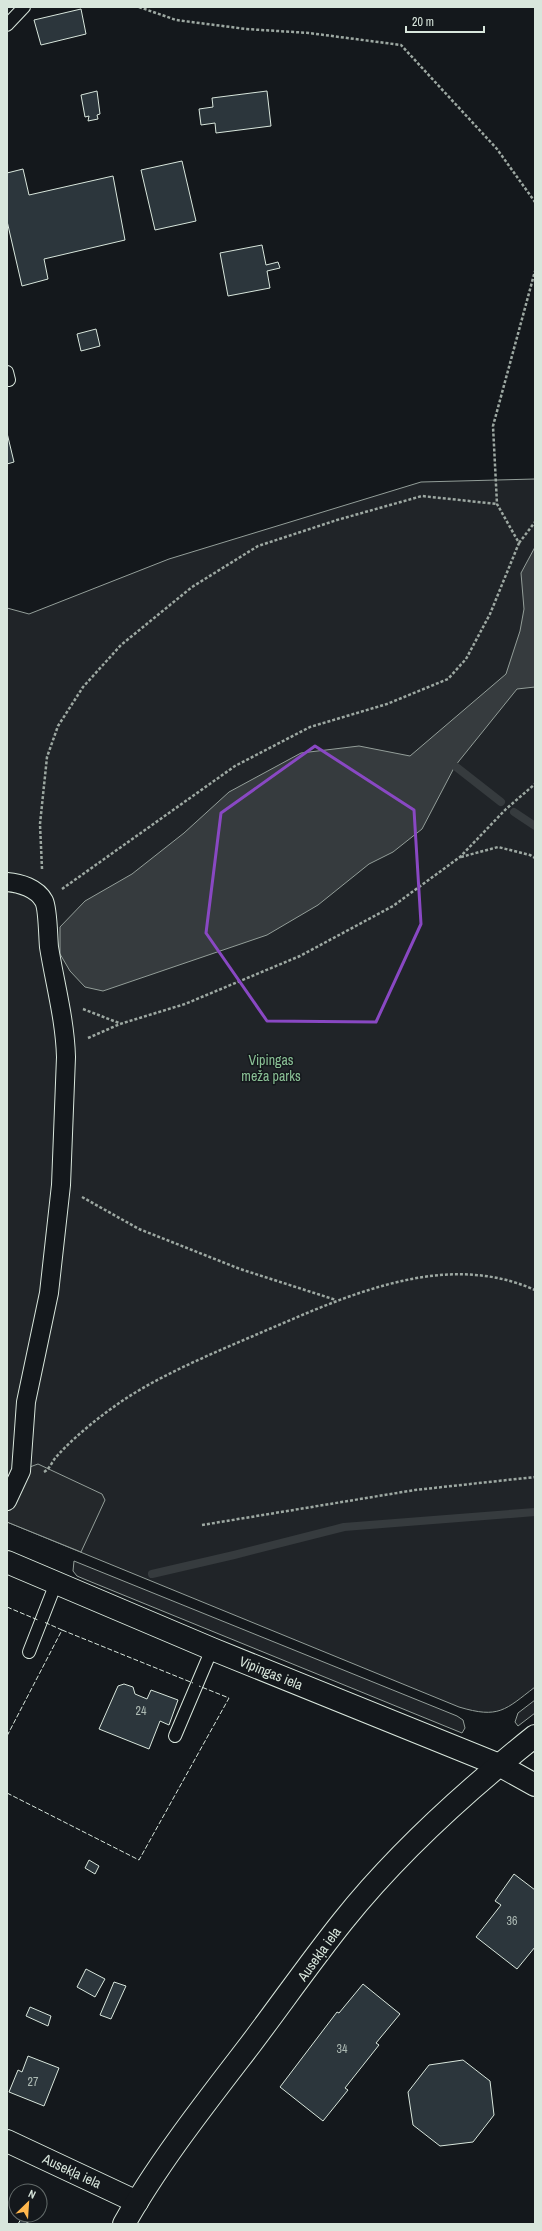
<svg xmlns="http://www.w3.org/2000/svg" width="542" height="2231" viewBox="0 0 542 2231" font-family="'Archivo Narrow',sans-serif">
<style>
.green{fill:#202428;stroke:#939e99}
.parking{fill:#24282b;stroke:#939e99}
.water{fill:#363b3e;stroke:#939e99}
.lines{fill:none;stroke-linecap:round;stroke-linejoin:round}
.stream{stroke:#363b3e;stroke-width:8}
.building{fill:#2c363c;stroke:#d8e6dc}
.service-casing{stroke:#d8e6dc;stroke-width:14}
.pedestrian-casing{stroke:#d8e6dc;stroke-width:20}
.minor-casing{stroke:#d8e6dc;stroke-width:24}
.primary-casing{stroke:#d8e6dc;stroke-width:24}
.path{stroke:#9da8a2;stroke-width:2.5;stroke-dasharray:3 2;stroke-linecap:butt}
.service{stroke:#14181c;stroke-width:12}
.pedestrian{stroke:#14181c;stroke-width:18}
.minor{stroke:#14181c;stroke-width:22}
.primary{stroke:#14181c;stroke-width:22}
.fence{stroke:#d8e6dc;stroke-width:1;stroke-dasharray:5 2;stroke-linecap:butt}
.marked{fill:none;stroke:#8948c3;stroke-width:3;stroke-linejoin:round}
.labels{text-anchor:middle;stroke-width:3;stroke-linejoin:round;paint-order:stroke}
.number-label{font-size:12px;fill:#adbab4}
.park-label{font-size:14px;fill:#8ac095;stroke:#14181c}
.street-label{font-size:14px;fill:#d8e6dc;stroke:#14181c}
</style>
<rect width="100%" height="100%" fill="#14181c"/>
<!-- green -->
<g class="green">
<path d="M535 479V1687C505 1710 499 1719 459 1707L7 1522V608L29 614 169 559 421 482Z"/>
<path d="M74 1561 457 1716 463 1720 465 1728 462 1733 84 1579 77 1576 73 1571Z"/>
<path d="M535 1700V1713L518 1726 515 1722 518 1713Z"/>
</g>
<!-- parking -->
<path class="parking" d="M38 1464 102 1494 105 1500 81 1552 7 1522V1511L27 1468Z"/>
<!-- water -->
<path class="water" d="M535 547V687L517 689 455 766 422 829 393 852 369 864 318 905 267 935 103 991 85 987 70 971 60 954V927L85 901 132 874 184 833 229 792 301 753 359 746 410 756 506 674 520 631 524 609 521 573Z"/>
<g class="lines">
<!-- stream -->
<g class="stream">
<path d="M455 766 501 802"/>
<path d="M514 812 535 826"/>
<path d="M152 1574 234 1555 344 1527 535 1512"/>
</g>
</g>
<!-- building -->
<g class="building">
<path d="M81 9 86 34 41 45 34 20Z"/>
<path d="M97 91 100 114 97 115 98 119 88 121 89 116 85 117 81 95Z"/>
<path d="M267 91 271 126 216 133 215 123 201 125 199 109 213 107 212 98Z"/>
<path d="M182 161 196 221 155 230 141 170Z"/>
<path d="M23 169 29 195 113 176 125 240 44 259 48 279 22 286 7 221V173Z"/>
<path d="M262 245 266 265 278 262 280 268 267 271 270 288 228 296 220 253Z"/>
<path d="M96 329 100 346 81 351 77 334Z"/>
<path d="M7 433 14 462 7 464Z"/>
<path d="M124 1684 133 1687 135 1694 147 1699 151 1690 178 1700 169 1725 160 1721 149 1749 99 1729 118 1686Z"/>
<path d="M89 1860 99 1866 95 1874 85 1868Z"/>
<path d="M514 1874 535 1890V1947L517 1969 476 1937 501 1905 495 1901Z"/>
<path d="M86 1969 105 1979 95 1997 77 1987Z"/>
<path d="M114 1982 126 1986 111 2019 100 2015Z"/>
<path d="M363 1984 400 2014 376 2043 379 2045 345 2088 348 2090 323 2121 280 2087 337 2012 339 2013Z"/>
<path d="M30 2007 51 2016 48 2026 26 2016Z"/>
<path d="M28 2056 59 2068 44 2106 9 2092 18 2070 22 2072Z"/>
<path d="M463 2060 490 2081 494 2115 473 2142 440 2146 413 2125 408 2092 429 2065Z"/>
<path d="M21 2219 30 2224H18Z"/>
</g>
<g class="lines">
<defs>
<g id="service">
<path d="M7 25 24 7"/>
<path d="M7 372 9 380H7"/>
<path d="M29 1652 56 1583"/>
<path d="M175 1736 212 1649"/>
</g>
<path id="pedestrian" d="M7 882C20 883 37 888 44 901 48 909 48 937 49 947 55 984 65 1020 66 1057L61 1185 49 1293 26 1402 21 1471 7 1501"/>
<g id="minor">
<path d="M7 1562 212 1649 499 1765 535 1785"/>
<path d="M7 2141 137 2202"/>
</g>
<path id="primary" d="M124 2224C158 2163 207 2101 250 2045 281 2004 311 1961 343 1921 398 1852 466 1791 535 1736"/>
</defs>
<!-- service casing -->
<use href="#service" class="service-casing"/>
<!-- pedestrian casing -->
<use href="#pedestrian" class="pedestrian-casing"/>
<!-- minor casing -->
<use href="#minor" class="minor-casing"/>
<!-- primary casing -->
<use href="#primary" class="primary-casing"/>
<!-- path -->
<g class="path">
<path d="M139 7 176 20 246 29 309 33 401 45 497 149 535 202"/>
<path d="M519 543 535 522"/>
<path d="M461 857 498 847 530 855 535 858"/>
<path d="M42 869 40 824 47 757 58 726 83 687 121 645 192 587 258 546 337 520 422 496 497 504"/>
<path d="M62 889 235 766 310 727 387 704 448 679 466 659 490 614 519 543 497 504 493 426 535 271"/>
<path d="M83 1009 119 1023"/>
<path d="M88 1038 120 1024 185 1004 300 956 393 906 460 857 506 809 535 784"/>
<path d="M82 1197 139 1229 240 1269 336 1300"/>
<path d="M44 1472C50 1469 52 1461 57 1456 75 1436 99 1417 122 1401 164 1373 214 1353 260 1333 345 1297 443 1249 535 1290"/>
<path d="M202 1525 415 1490 535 1477"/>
</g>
<!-- service -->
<use href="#service" class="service"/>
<!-- pedestrian -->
<use href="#pedestrian" class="pedestrian"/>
<!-- minor -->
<use href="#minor" class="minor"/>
<!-- primary -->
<use href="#primary" class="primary"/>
<!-- fence -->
<g class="fence">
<path d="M7 1607 38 1620"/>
<path d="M62 1630 193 1683"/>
<path d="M7 1736 62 1630 44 1622"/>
<path d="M7 1793 139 1860 229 1698 199 1686"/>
</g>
</g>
<!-- marked area -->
<path class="marked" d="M315 746 414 810 421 924 376 1022 267 1021 206 933 221 813Z"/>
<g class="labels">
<!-- number labels -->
<g class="number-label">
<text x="141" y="1715">24</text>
<text x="512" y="1925">36</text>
<text x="342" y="2053">34</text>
<text x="33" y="2086">27</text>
</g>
<!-- park labels -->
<g class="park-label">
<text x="271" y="1065">Vipingas<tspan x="271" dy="16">meža parks</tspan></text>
</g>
<!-- street labels -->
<g class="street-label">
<text transform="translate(271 1673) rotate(22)" y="5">Vipingas iela</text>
<text transform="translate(319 1954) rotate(-54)" y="5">Ausekļa iela</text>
<text transform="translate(72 2171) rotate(25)" y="5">Ausekļa iela</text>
</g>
</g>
<!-- border -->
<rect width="542" height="2231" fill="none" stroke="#d8e6dc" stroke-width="16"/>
<!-- north arrow -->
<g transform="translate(28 2203) rotate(25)"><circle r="19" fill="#14181c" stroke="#626a69"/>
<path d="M0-3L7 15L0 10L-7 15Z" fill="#ffb74d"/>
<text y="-6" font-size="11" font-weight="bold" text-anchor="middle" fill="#d8e6dc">N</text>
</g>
<!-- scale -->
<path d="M406 26v6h78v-6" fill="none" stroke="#d8e6dc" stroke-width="2"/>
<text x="412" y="26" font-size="12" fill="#d8e6dc" stroke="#14181c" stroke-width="3" paint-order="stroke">20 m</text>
</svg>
